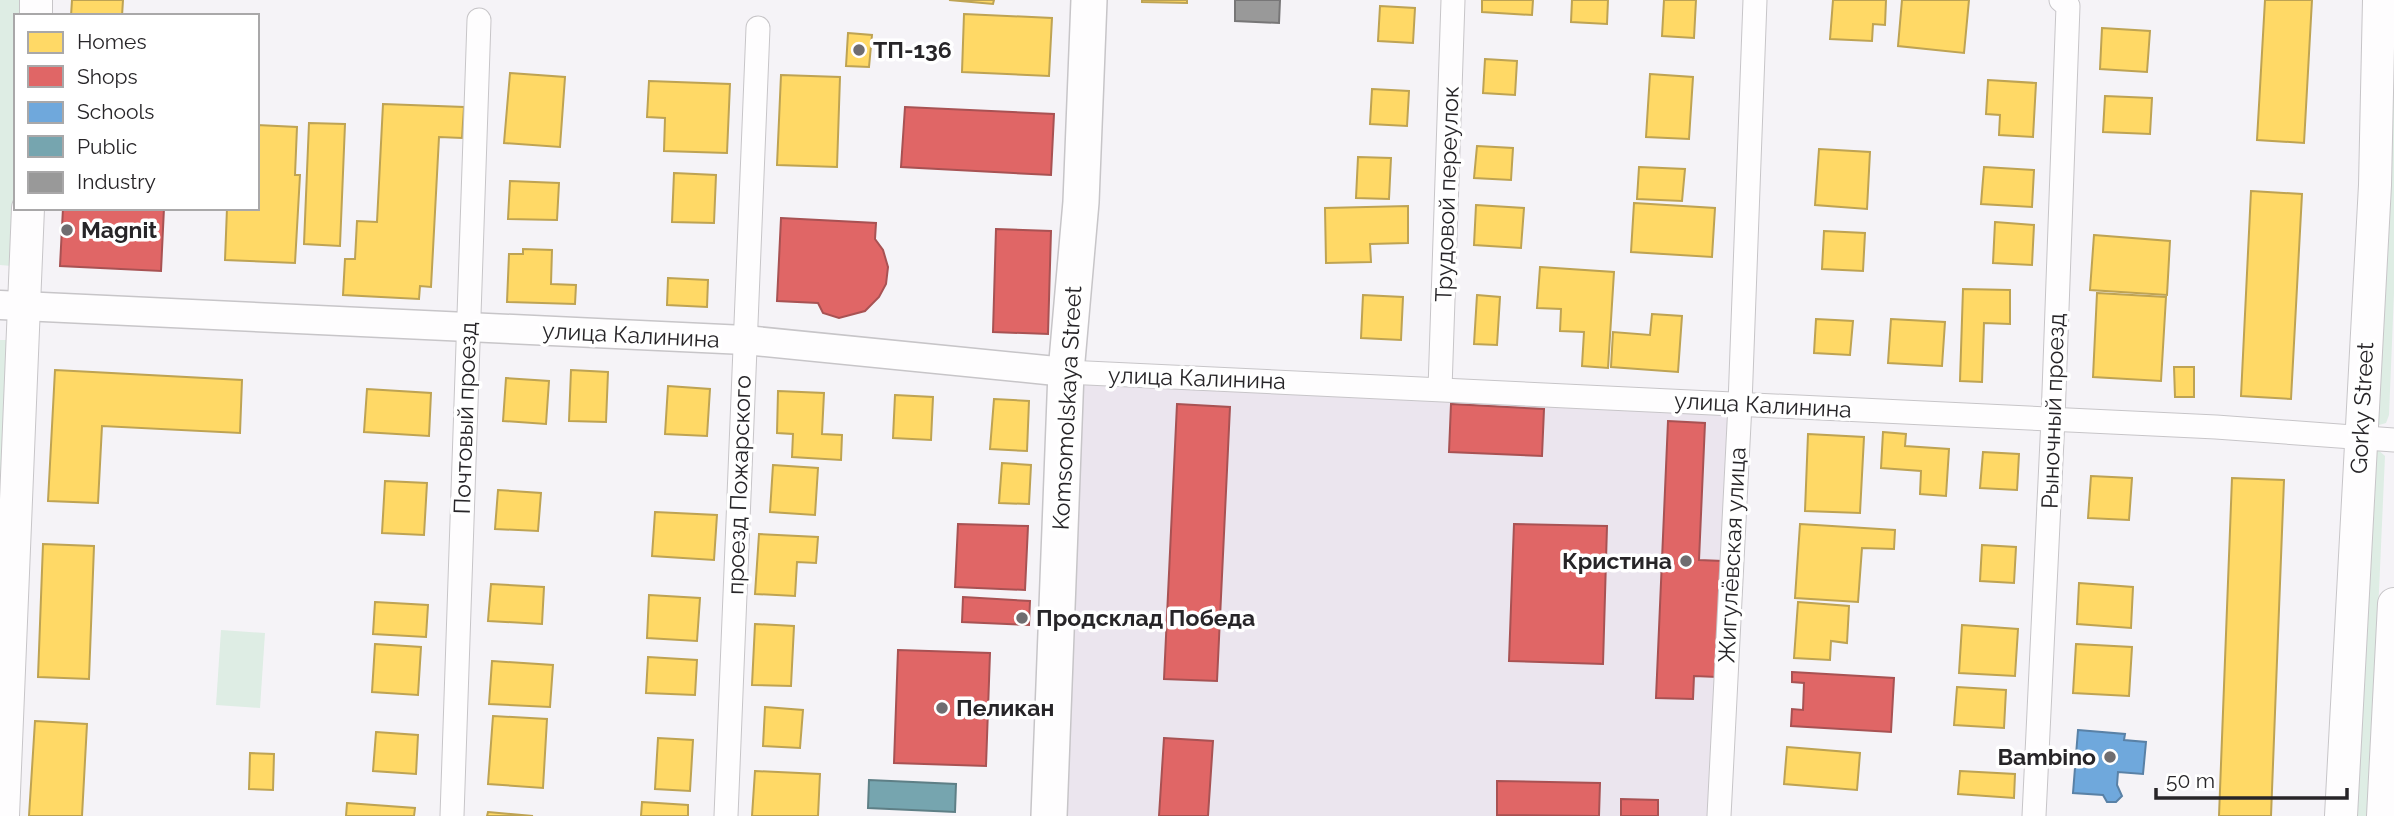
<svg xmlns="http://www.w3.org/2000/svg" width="2394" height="816" viewBox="0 0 2394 816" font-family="Raleway,sans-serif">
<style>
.built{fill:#ebe5ee}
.green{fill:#deede4}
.homes{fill:#ffd966;stroke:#bea353;stroke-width:2}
.shops{fill:#e06666;stroke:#a85253;stroke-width:2}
.schools{fill:#6fa8dc;stroke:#5981a6;stroke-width:2}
.public{fill:#76a5af;stroke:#5e7f86;stroke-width:2}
.industry{fill:#999;stroke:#777677;stroke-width:2}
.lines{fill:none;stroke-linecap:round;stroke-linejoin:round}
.minor-casing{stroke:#c7c5c8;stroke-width:25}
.tertiary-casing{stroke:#c7c5c8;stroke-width:31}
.secondary-casing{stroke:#c7c5c8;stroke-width:34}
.primary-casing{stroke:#c7c5c8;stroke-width:38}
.minor{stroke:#fefdfe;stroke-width:23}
.tertiary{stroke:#fefdfe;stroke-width:28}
.secondary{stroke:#fefdfe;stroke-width:32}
.primary{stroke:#fefdfe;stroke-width:35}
.poi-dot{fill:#6f6d70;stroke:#fff;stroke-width:2.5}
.labels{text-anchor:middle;stroke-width:7;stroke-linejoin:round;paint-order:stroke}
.poi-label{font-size:23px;font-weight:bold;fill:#272528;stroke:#fff;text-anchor:start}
.street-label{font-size:23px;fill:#272528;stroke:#fff}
</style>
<rect width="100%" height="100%" fill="#f5f3f7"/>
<!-- built -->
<path class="built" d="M1074 380 1732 410 1712 816H1057Z"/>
<!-- green -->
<g class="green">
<path d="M0 0H22L21 16H16L12 266 0 265Z"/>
<path d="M2394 0V293L2389 415 2386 423 2379 425 2372 420Z"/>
<path d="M0 340H9L0 534Z"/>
<path d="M2378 450 2385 456 2369 816H2354L2374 452Z"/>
<path d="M221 630 265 633 260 708 216 705Z"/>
</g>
<!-- homes -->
<g class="homes">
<path d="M72 0H123L122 16H71Z"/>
<path d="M949 0H994L993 4Z"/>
<path d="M1142 0H1187V3L1142 2Z"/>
<path d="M1482 0H1533L1532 15 1482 12Z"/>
<path d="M1572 0H1608L1607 24 1571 22Z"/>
<path d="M1664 0H1696L1694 38 1662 36Z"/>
<path d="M1833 0H1886L1885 25 1873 24 1872 41 1830 39Z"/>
<path d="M1902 0H1969L1964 53 1898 46Z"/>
<path d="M2265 0H2312L2304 143 2257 140Z"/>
<path d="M1380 6 1415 8 1413 43 1378 41Z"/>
<path d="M964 14 1052 18 1049 76 962 72Z"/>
<path d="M2102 28 2150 31 2147 72 2100 69Z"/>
<path d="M848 33 872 35 869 67 846 66Z"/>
<path d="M1485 59 1517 61 1515 95 1483 93Z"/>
<path d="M510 73 565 77 560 147 504 143Z"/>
<path d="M1650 74 1693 77 1689 139 1646 137Z"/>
<path d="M781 75 840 77 837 167 777 165Z"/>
<path d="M1988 80 2036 83 2033 137 1999 135 2000 115 1986 114Z"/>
<path d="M649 81 730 84 727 153 664 151 665 118 647 117Z"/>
<path d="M1372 89 1409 91 1407 126 1370 124Z"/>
<path d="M2105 96 2152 98 2150 134 2103 132Z"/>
<path d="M383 104 464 107 462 138 439 137 431 287 420 286 419 299 343 295 345 259H355L357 221 377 222Z"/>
<path d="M309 123 345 124 340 246 304 244Z"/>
<path d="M257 125 297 127 295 175H300L295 263 225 260 227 208H257Z"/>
<path d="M1477 146 1513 148 1511 180 1474 178Z"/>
<path d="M1819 149 1870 152 1867 209 1815 205Z"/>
<path d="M1358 157 1391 158 1389 199 1356 198Z"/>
<path d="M1639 167 1685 169 1682 201 1637 199Z"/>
<path d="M1984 167 2034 170 2032 207 1981 204Z"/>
<path d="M674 173 716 175 714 223 672 222Z"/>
<path d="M510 181 559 183 557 220 508 219Z"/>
<path d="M2251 191 2302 194 2291 399 2241 396Z"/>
<path d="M1634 203 1715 208 1712 257 1631 252Z"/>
<path d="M1476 205 1524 208 1521 248 1474 245Z"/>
<path d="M1408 206V243L1370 244 1371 262 1326 263 1325 208Z"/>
<path d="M1995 222 2034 225 2032 265 1993 263Z"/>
<path d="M1824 231 1865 233 1863 271 1822 269Z"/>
<path d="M2094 235 2170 241 2167 295 2090 290Z"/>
<path d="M523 249 552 250 551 284 576 285 575 304 507 302 509 254H523Z"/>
<path d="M1540 267 1614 272 1608 368 1582 366 1584 332 1560 331 1561 309 1537 308Z"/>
<path d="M668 278 708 280 707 307 667 305Z"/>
<path d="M1963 289 2010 290V324L1984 323 1982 382 1960 381Z"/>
<path d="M2097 293 2166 297 2161 381 2093 377Z"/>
<path d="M1363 295 1403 297 1401 340 1361 338Z"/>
<path d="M1477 295 1500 297 1497 345 1474 344Z"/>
<path d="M1652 314 1682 316 1678 372 1611 367 1613 332 1650 335Z"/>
<path d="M1816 319 1853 321 1850 355 1814 353Z"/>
<path d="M1891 319 1945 322 1942 366 1888 363Z"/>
<path d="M2174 367H2194V397H2175Z"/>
<path d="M55 370 242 380 240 433 102 426 98 503 48 501Z"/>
<path d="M571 370 608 372 606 422 569 421Z"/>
<path d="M506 378 549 381 546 424 503 421Z"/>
<path d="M668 386 710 389 707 436 665 434Z"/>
<path d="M367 389 431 393 429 436 364 432Z"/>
<path d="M778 391 824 393 822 434 842 435 841 460 792 457 793 434 777 433Z"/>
<path d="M895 395 933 397 931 440 893 438Z"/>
<path d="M994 399 1029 401 1027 451 990 449Z"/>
<path d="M1883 432 1906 434 1905 446 1949 449 1946 496 1920 494 1921 471 1881 468Z"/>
<path d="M1808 434 1864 437 1860 513 1805 511Z"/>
<path d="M1983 452 2019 454 2017 490 1980 488Z"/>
<path d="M1002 463 1031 465 1029 504 999 503Z"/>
<path d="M773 465 818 468 815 515 770 512Z"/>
<path d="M2091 476 2132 478 2129 520 2088 518Z"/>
<path d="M2232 478 2284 480 2271 816H2219Z"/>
<path d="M385 481 427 483 424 535 382 533Z"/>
<path d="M498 490 541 493 538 531 495 529Z"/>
<path d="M655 512 717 515 714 560 652 556Z"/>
<path d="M1800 524 1895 530 1894 549 1862 548 1858 602 1795 598Z"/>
<path d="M759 534 818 537 816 563 797 562 795 596 755 594Z"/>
<path d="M43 544 94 546 89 679 38 677Z"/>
<path d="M1982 545 2016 547 2014 583 1980 581Z"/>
<path d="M2079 583 2133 587 2131 628 2077 624Z"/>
<path d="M491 584 544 587 542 624 488 621Z"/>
<path d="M649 595 700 598 697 641 647 638Z"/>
<path d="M375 602 428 605 426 637 373 634Z"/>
<path d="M1798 602 1849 606 1847 643 1831 641 1830 660 1794 658Z"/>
<path d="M755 624 794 626 791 686 752 685Z"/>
<path d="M1962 625 2018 629 2015 676 1959 673Z"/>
<path d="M375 644 421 647 418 695 372 692Z"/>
<path d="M2076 644 2132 647 2129 696 2073 693Z"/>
<path d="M648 657 697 660 695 695 646 693Z"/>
<path d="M492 661 553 665 550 707 489 704Z"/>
<path d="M1957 687 2006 690 2004 728 1954 725Z"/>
<path d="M765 707 803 710 800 748 763 746Z"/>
<path d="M493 716 547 719 543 788 488 784Z"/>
<path d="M35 721 87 724 82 816H29Z"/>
<path d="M376 732 418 735 416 774 373 771Z"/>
<path d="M658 738 693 740 690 791 655 789Z"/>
<path d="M1787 747 1860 753 1857 790 1784 784Z"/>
<path d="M250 753 274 754 273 790 249 789Z"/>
<path d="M755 771 820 774 818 816H752Z"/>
<path d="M1960 771 2015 774 2014 798 1958 794Z"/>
<path d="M642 802 688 805V816H641Z"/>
<path d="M347 803 415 808 414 816H346Z"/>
<path d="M488 812 533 816H487Z"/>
</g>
<!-- shops -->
<g class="shops">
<path d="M905 107 1054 114 1051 175 901 167Z"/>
<path d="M63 208H164L161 271 60 266Z"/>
<path d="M781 218 876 223 875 239 883 250 888 267 886 284 879 297 865 311 839 318 823 313 818 303 777 301Z"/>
<path d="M996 229 1051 231 1048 334 993 332Z"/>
<path d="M1177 404 1230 407 1217 681 1164 679Z"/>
<path d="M1451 404 1544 409 1542 456 1449 452Z"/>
<path d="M1668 421 1705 423 1699 560 1722 561 1717 677 1694 676 1693 699 1656 698Z"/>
<path d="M958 524 1028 526 1025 590 955 587Z"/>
<path d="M1514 524 1607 526 1603 664 1509 661Z"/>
<path d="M963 597 1030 601 1029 625 962 622Z"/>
<path d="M898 650 990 653 986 766 894 763Z"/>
<path d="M1792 672 1894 678 1891 732 1791 726 1792 709 1803 710 1804 683 1792 682Z"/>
<path d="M1164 738 1213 741 1208 816H1159Z"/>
<path d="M1497 781 1600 783 1599 816 1497 815Z"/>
<path d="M1621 799 1658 800V816H1621Z"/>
</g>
<!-- schools -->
<path class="schools" d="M2078 730 2125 734 2124 740 2146 742 2143 774 2118 772 2117 785 2122 796 2116 802H2107L2103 795 2073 793Z"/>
<!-- public -->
<path class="public" d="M869 780 956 784 955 812 868 808Z"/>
<!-- industry -->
<path class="industry" d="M1235 0H1280L1279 23 1235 21Z"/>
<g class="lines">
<defs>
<g id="minor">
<path d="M1066 372 2216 427 2394 440"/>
<path d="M1440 389 1453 0"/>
<path d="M452 816 479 20"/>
<path d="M726 816 758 28"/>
<path d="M1719 816 1740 404 1755 0"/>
<path d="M2034 816 2053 419 2068 6 2061 0"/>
</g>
<path id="tertiary" d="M0 305 745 340 1066 372"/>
<g id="secondary">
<path d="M36 16V0"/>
<path d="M3 816 28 208"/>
<path d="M2341 816 2375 185 2379 0"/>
<path d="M2383 816 2394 604"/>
</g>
<path id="primary" d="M1049 816 1066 372 1081 202 1089 0"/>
</defs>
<!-- minor casing -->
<use href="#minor" class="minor-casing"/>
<!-- tertiary casing -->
<use href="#tertiary" class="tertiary-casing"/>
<!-- secondary casing -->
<use href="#secondary" class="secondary-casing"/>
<!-- primary casing -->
<use href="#primary" class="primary-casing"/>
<!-- minor -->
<use href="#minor" class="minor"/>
<!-- tertiary -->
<use href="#tertiary" class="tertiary"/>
<!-- secondary -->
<use href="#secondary" class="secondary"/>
<!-- primary -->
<use href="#primary" class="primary"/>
</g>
<!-- markers -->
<g class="poi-dot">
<circle cx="859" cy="50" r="7"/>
<circle cx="67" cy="230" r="7"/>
<circle cx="1686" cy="561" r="7"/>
<circle cx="1022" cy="618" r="7"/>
<circle cx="942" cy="708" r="7"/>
<circle cx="2110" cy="757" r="7"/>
</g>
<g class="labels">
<!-- poi labels -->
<g class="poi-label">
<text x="873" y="58">ТП-136</text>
<text x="81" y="238">Magnit</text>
<text x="1672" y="569" text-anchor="end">Кристина</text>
<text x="1036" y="626">Продсклад Победа</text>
<text x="956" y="716">Пеликан</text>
<text x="2096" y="765" text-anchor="end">Bambino</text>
</g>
<!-- street labels -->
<g class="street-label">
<text transform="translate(1447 194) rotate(-88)" y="8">Трудовой переулок</text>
<text transform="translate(631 335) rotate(3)" y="8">улица Калинина</text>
<text transform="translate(1197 378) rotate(2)" y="8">улица Калинина</text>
<text transform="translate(1763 405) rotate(3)" y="8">улица Калинина</text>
<text transform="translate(1067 408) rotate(-87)" y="8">Komsomolskaya Street</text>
<text transform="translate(2362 408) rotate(-87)" y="8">Gorky Street</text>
<text transform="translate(2053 411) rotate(-88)" y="8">Рыночный проезд</text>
<text transform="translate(465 418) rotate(-88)" y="8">Почтовый проезд</text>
<text transform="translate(739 485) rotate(-88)" y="8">проезд Пожарского</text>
<text transform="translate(1732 555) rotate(-87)" y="8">Жигулёвская улица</text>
</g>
</g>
<!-- legend -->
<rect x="14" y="14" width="245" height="196" fill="#ffffff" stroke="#a9a8a9" stroke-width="2"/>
<rect x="28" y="32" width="35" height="21" fill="#ffd966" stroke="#a9a8a9" stroke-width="2"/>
<text x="77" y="49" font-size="21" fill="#272528">Homes</text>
<rect x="28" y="66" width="35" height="21" fill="#e06666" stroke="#a9a8a9" stroke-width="2"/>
<text x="77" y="84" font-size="21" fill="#272528">Shops</text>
<rect x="28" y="102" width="35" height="21" fill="#6fa8dc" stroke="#a9a8a9" stroke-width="2"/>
<text x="77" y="119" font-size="21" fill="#272528">Schools</text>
<rect x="28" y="136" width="35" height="21" fill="#76a5af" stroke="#a9a8a9" stroke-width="2"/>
<text x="77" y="154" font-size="21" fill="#272528">Public</text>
<rect x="28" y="172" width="35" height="21" fill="#999999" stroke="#a9a8a9" stroke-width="2"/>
<text x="77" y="189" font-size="21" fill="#272528">Industry</text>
<!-- scale -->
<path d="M2156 788v10h191v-10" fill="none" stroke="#272528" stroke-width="3.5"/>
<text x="2166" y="788" font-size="21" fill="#272528" stroke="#ffffff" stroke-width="5" paint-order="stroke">50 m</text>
</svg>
